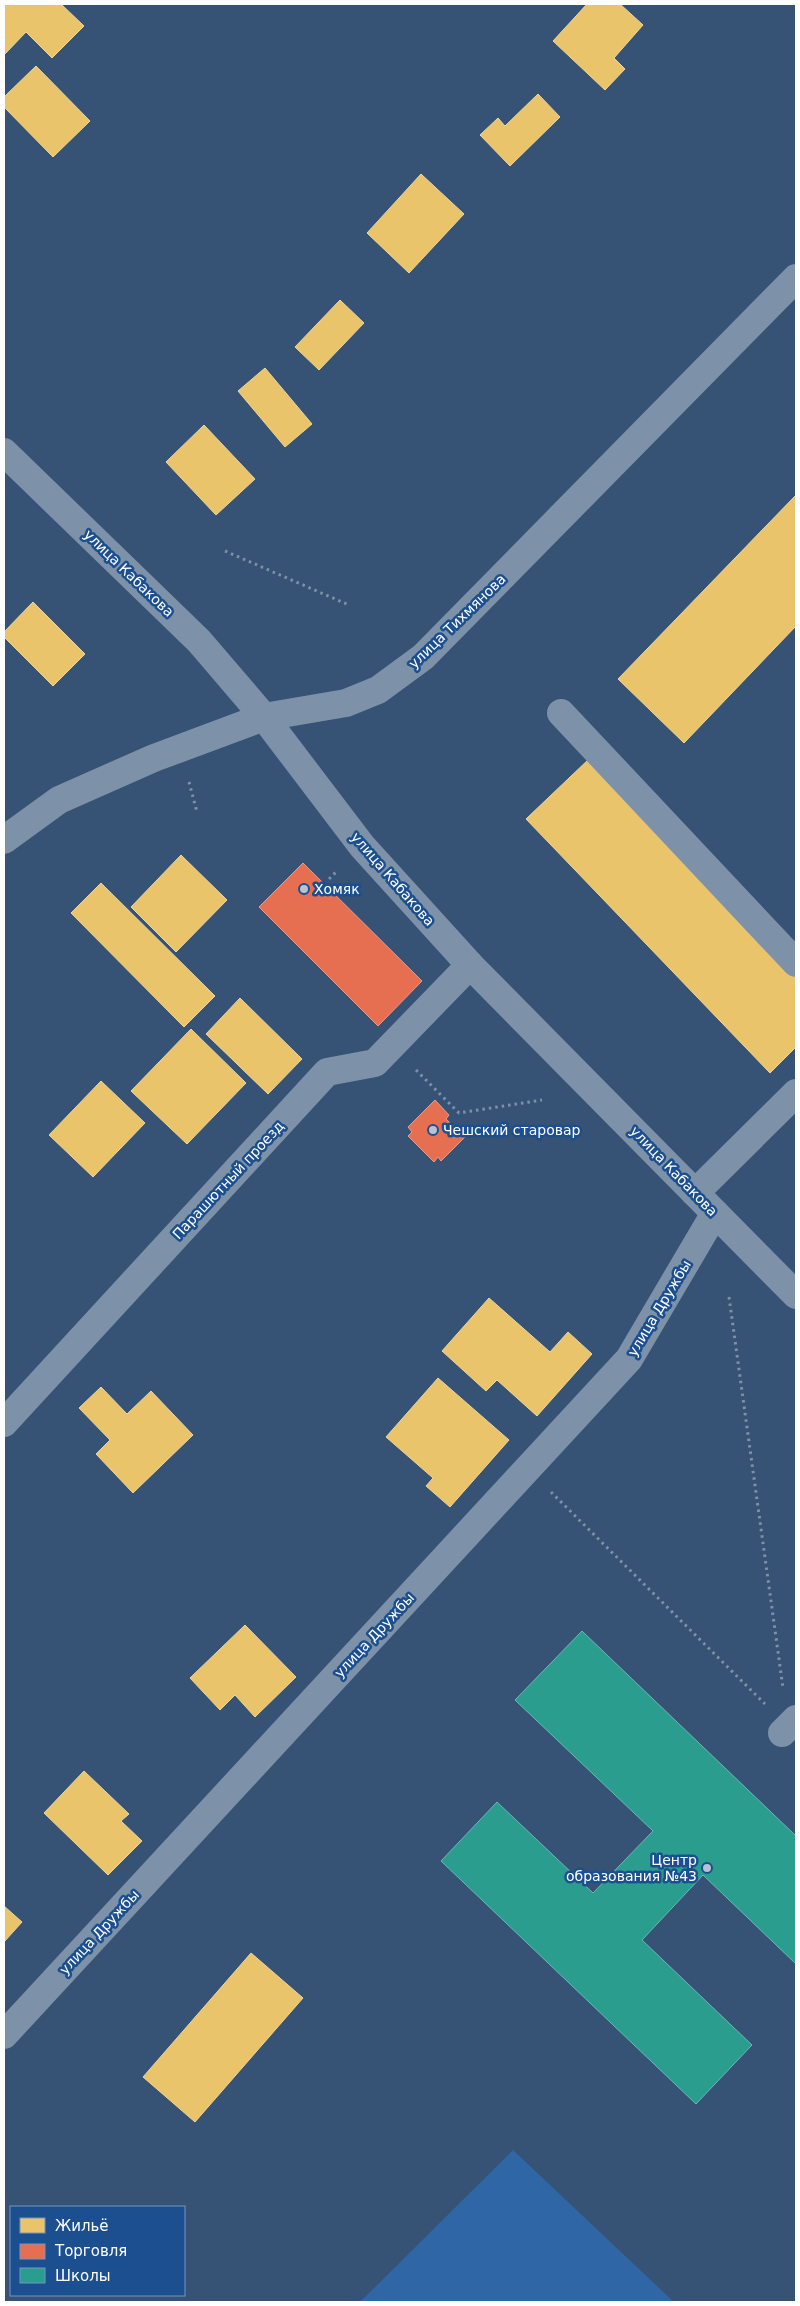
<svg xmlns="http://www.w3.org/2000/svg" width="800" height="2306" viewBox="0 0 800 2306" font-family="'DejaVu Sans',sans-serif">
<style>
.green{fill:#2f66a5}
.homes{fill:#e9c46a;stroke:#f0d697}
.shops{fill:#e76f51;stroke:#ee9a85}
.schools{fill:#2a9d8f;stroke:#6abab1}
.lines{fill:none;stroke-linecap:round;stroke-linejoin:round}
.path{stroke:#7d92a8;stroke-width:3;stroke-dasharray:2.5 4;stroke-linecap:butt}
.minor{stroke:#7d92a8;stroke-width:28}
.poi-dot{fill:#b9c2ce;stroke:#1b4f8f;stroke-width:2}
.labels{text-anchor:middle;stroke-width:5;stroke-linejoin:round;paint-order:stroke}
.street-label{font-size:14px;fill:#fff;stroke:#1b4f8f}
.poi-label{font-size:14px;fill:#fff;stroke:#1b4f8f;text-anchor:start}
</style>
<rect width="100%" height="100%" fill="#365274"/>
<!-- green -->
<path class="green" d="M513 2150 674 2302H360Z"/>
<!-- homes -->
<g class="homes">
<path d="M4 4H61L84 26 52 58 26 32 4 55Z"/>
<path d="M587 4H620L643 25 614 58 625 69 605 90 553 41Z"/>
<path d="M36 66 90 121 53 157 4 107V97Z"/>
<path d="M538 94 560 117 510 166 480 135 498 118 505 126Z"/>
<path d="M421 174 464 214 409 273 367 233Z"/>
<path d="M340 300 364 323 319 370 295 347Z"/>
<path d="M265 368 312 424 285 447 238 391Z"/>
<path d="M204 425 255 479 216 515 166 462Z"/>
<path d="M796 495V626L684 743 618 679Z"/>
<path d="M33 602 85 654 53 686 4 637V632Z"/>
<path d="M589 759 796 975V1047L770 1073 526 819Z"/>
<path d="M181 855 227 900 176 952 131 907Z"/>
<path d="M101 883 215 996 184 1027 71 913Z"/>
<path d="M240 998 302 1059 268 1094 206 1034Z"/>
<path d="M191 1029 246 1083 187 1144 131 1091Z"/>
<path d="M101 1081 145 1123 93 1177 49 1135Z"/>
<path d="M489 1298 550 1352 568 1332 592 1354 537 1416 497 1380 486 1391 442 1351Z"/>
<path d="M438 1378 509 1440 450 1507 426 1486 433 1478 386 1437Z"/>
<path d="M101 1387 127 1414 151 1391 193 1435 133 1493 96 1454 110 1440 79 1408Z"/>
<path d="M245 1625 296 1677 255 1717 235 1695 220 1710 190 1678Z"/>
<path d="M84 1771 129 1814 121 1821 142 1841 108 1875 44 1813Z"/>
<path d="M4 1906 22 1922 4 1942Z"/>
<path d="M251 1953 303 1998 195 2122 143 2077Z"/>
</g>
<!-- shops -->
<g class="shops">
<path d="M303 863 422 981 378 1026 259 907Z"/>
<path d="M435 1100 449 1115 446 1119 465 1137 441 1161 438 1157 434 1162 408 1136 412 1132 408 1127Z"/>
</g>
<!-- schools -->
<path class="schools" d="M582 1631 796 1836V1964L703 1875 642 1940 752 2045 696 2104 441 1861 497 1802 593 1893 653 1831 515 1700Z"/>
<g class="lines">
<!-- path -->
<g class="path">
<path d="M225 551 349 605"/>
<path d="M189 782 197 812"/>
<path d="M329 879 337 871"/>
<path d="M416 1070 459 1113 542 1100"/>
<path d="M729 1297 783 1688"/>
<path d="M551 1492 765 1704"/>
</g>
<!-- minor -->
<g class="minor">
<path d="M4 452 199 641 264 717 362 846 470 965 796 1295"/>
<path d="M561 713 796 963"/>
<path d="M4 840 59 800 154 758 264 717 346 703 378 690 423 657 796 278"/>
<path d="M695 1193 796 1093"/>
<path d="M4 1423 327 1072 375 1063 470 965"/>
<path d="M782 1733 796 1719"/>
<path d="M4 2035 629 1359 715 1213"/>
</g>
</g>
<!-- markers -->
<g class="poi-dot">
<circle cx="304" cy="889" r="5"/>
<circle cx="433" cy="1130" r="5"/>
<circle cx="707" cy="1868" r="5"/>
</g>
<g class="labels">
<!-- street labels -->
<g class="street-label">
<text transform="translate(129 573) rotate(44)" y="5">улица Кабакова</text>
<text transform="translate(457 621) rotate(-44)" y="5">улица Тихмянова</text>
<text transform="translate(393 879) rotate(49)" y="5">улица Кабакова</text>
<text transform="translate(674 1171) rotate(46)" y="5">улица Кабакова</text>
<text transform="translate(228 1180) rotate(-47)" y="5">Парашютный проезд</text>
<text transform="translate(659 1308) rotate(-59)" y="5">улица Дружбы</text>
<text transform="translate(374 1635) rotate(-47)" y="5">улица Дружбы</text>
<text transform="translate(99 1932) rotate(-47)" y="5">улица Дружбы</text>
</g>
<!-- poi labels -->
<g class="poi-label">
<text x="314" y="894">Хомяк</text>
<text x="443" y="1135">Чешский старовар</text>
<text x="697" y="1865" text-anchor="end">Центр<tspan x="697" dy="16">образования №43</tspan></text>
</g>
</g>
<!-- border -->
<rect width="800" height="2306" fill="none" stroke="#ffffff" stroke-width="10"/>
<!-- legend -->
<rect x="10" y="2206" width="175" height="90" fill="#1b4f8f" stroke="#7695bc"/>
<rect x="20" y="2218" width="25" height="15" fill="#e9c46a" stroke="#7695bc"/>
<text x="55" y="2231" font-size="15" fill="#ffffff">Жильё</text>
<rect x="20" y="2244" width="25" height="15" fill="#e76f51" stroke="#7695bc"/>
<text x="55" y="2256" font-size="15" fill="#ffffff">Торговля</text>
<rect x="20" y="2268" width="25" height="15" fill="#2a9d8f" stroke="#7695bc"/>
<text x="55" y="2281" font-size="15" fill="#ffffff">Школы</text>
</svg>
